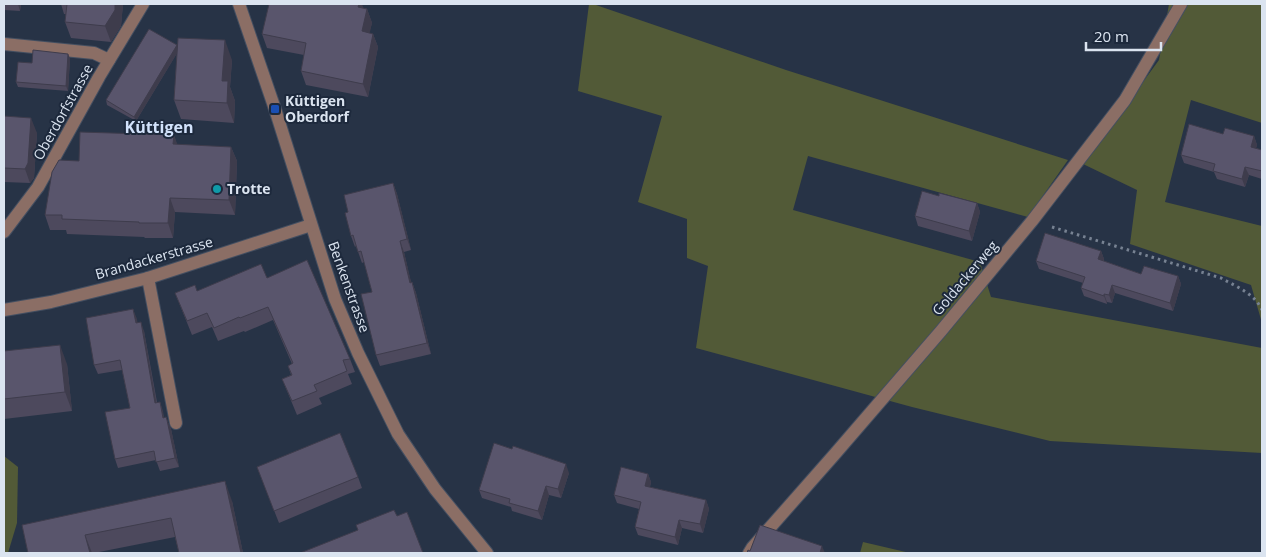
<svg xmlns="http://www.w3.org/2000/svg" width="1266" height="557" viewBox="0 0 1266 557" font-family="'Open Sans',sans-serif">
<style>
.green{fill:#525a37}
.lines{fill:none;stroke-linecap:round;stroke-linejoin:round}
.minor-casing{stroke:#444f61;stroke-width:14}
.path{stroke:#778292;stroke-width:3;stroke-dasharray:2.5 4;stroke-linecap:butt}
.minor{stroke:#8b6e65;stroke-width:12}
.wall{fill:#4d495d}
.shaded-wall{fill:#3e3c4c}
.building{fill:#59556c;stroke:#3e3c4c}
.transit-dot{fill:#1a4fb4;stroke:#1d293c;stroke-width:2}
.culture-dot{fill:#0f9aa8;stroke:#1d293c;stroke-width:2}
.labels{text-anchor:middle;stroke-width:4;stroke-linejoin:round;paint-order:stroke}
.poi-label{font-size:14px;font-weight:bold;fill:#dbe4f0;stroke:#1d293c;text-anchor:start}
.street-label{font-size:14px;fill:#dbe4f0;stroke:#1d293c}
.quarter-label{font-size:16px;font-weight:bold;fill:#d2e2fb;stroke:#1d293c}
</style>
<rect width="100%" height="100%" fill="#273346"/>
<!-- green -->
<g class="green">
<path d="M589 4H593L786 70 1068 160 1028 217 808 156 793 210 980 262 991 297 1262 348V453L1050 441 912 407 696 348 708 266 687 258V219L638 202 662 116 578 91Z"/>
<path d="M1169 4H1262V123L1191 100 1165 202 1262 226V323L1251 285 1130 244 1137 190 1083 164 1159 60Z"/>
<path d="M4 456 18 467 17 523 8 553H4Z"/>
<path d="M863 542 910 553H860Z"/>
</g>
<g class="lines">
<defs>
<g id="minor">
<path d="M239 4 275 109 335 299 358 353 398 434 435 489 487 553"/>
<path d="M4 44 94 53 109 60"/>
<path d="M4 232 38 187 99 77 143 4"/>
<path d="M148 278 176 423"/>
<path d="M4 310 51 302 148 278 311 225"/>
<path d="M749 553 752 548 834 455 941 331 1032 221 1125 100 1181 4"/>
</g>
</defs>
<!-- minor casing -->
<use href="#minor" class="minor-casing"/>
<!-- path -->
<path class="path" d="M1052 227 1221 278C1237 287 1255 294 1262 310"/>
<!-- minor -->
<use href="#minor" class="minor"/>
</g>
<!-- wall -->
<g class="wall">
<path d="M4 4H21L20 11 4 10Z"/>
<path d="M61 4H123L121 26 111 42 71 38 65 22 66 14H64Z"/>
<path d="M363 8 367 9 372 23 369 33 373 34 378 47 368 97 306 85 301 71 304 55 267 48 262 34Z"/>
<path d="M177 45 232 60 230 87 235 101 234 123 181 119 174 100 177 53 136 121 107 105 106 100Z"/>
<path d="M68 54 70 59 68 91 18 87 16 82 32 63Z"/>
<path d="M4 116 37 133 34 178 30 183 4 182Z"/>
<path d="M1223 134 1254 136 1257 145 1256 148 1262 150V179L1249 175 1245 187 1217 179 1214 172 1184 163 1181 155Z"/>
<path d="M174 135 177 145 231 147 237 161 235 215 175 212 173 238H145L144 237 67 234 66 230H50L45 215 79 161Z"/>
<path d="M393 183 397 194 411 250 404 252 411 283 412 282 416 293 431 354 380 366 376 355 372 292 364 262 362 263 356 246 355 247 351 236 348 212Z"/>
<path d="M939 196 977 203 980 212 972 241 918 226 915 216Z"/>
<path d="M1101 251 1104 259V261L1141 274 1178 276 1181 284 1173 311 1115 293 1112 303 1107 302V304L1084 296 1081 288 1083 283 1039 269 1036 261Z"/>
<path d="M267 278 350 359 355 372 348 374 352 384 319 398 322 404 297 415 282 379 291 375 288 366 292 364 273 320 245 332 244 331 218 341 212 327 192 335 175 293 197 291Z"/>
<path d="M133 309 137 323 144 331 157 402H160L164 418 167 420 171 429 179 467 160 471 156 460 118 468 115 459 130 408 122 370 98 374 94 365Z"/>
<path d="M4 351 67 364 72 411 4 419Z"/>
<path d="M257 467 358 477 362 488 279 523Z"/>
<path d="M569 473 561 498 549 495 542 520 512 511 511 507 482 498 479 490Z"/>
<path d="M648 474 651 482 650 487 706 500 709 509 703 533 682 528 678 545 638 535 635 527 639 509 617 503 614 495Z"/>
<path d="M232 501 243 553H179L175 537 94 553H28L22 525Z"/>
</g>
<!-- shaded-wall -->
<g class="shaded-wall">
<path d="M18 4H21L20 11Z"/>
<path d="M115 4H123L121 26 111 42 105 26Z"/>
<path d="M359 4H362L365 12 358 7Z"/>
<path d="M367 9 372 23 367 45 362 31Z"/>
<path d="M373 34 378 47 368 97 363 84Z"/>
<path d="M225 40 232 60 230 87 235 101 234 123 227 103 222 81Z"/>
<path d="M177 45 179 50 136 121 134 117Z"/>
<path d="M68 54 70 59 68 91 66 86Z"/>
<path d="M31 118 37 133 34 178 30 183 25 169Z"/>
<path d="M174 135 179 149 173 144Z"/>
<path d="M1254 136 1257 145 1254 156 1251 147Z"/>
<path d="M231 147 237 161 235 215 229 200Z"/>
<path d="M1245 167 1249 175 1245 187 1242 179Z"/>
<path d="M393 183 397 194 411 250 407 239Z"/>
<path d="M170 198 175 212 173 238 168 223Z"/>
<path d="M977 203 980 212 972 241 969 231Z"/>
<path d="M400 241 404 252 414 294 410 283Z"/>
<path d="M1101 251 1104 259 1101 267 1098 259Z"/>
<path d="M1178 276 1181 284 1173 311 1170 303Z"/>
<path d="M412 282 416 293 431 354 427 343Z"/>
<path d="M1112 285 1115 293 1112 303 1109 295Z"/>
<path d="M1104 294 1107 302V304L1104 296Z"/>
<path d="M133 309 137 319 139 332 136 323Z"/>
<path d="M141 322 144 331 158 412 155 403Z"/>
<path d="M60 345 67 364 72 411 65 392Z"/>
<path d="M160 402 163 411 166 427 163 418Z"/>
<path d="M167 420 171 429 179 467 175 458Z"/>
<path d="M566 464 569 473 561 498 558 489Z"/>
<path d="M648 474 651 482 648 494 645 486Z"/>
<path d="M225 481 232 501 243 553H241Z"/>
<path d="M546 486 549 495 542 520 538 511Z"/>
<path d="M706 500 709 509 703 533 700 524Z"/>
<path d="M679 520 682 528 678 545 675 537Z"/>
<path d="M85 535 92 553H90Z"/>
<path d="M822 546 825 553H820Z"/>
</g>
<!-- building -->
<g class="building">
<path d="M67 4H115V10L105 26 65 22Z"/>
<path d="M269 4H359L358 7 367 9 362 31 373 34 363 84 301 71 306 43 262 34Z"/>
<path d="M149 29 177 45 134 117 106 100Z"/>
<path d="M178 38 225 40 222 81H228L227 103 174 100Z"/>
<path d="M33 50 68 54 66 86 16 82 18 62 32 63Z"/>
<path d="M4 116 31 118 28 163 25 169 4 168Z"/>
<path d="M1189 124 1223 134 1225 128 1254 136 1251 147 1262 150V171L1245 167 1242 179 1213 171 1215 164 1181 155Z"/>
<path d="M80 132 174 135 173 144 231 147 229 200 170 198 168 223H139V222L62 219V215H45L52 172 59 160 79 161Z"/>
<path d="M393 183 407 239 400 241 410 283 412 282 427 343 376 355 361 294 372 292 361 251 358 252 353 235 351 236 345 213 348 212 344 195Z"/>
<path d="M922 191 939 196V193L977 203 969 231 915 216Z"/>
<path d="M1045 233 1101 251 1098 259 1141 274 1144 266 1178 276 1170 303 1112 285 1109 295 1104 294V296L1081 288 1085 277 1036 261Z"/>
<path d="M307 260 350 359 343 360 347 371 314 385 317 391 292 401 282 379 292 375 288 366 293 363 268 307 240 318 239 317 214 328 207 313 187 321 175 293 195 285 197 291 261 264 267 278Z"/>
<path d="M133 309 136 323 141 322 155 403 160 402 163 418 166 417 167 420 175 458 156 462 154 451 115 459 105 412 130 408 120 360 94 365 86 318Z"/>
<path d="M60 345 65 392 4 399V351Z"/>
<path d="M340 433 358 477 274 511 257 467Z"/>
<path d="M494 443 512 449 513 446 566 464 558 489 546 486 538 511 509 503 510 499 479 490Z"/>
<path d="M621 467 648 474 645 486 706 500 700 524 679 520 675 537 635 527 641 502 614 495Z"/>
<path d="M225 481 241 553H179L171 518 85 535 90 553H28L22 525Z"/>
<path d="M394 510 397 516 407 512 423 553H300L358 530 356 525Z"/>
<path d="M760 525 822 546 820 553H747L748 550 750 551Z"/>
</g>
<!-- markers -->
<rect class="transit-dot" x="270" y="104" width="10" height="10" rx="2.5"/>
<circle class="culture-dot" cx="217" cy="189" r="5"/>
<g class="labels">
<!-- poi labels -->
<g class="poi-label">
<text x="285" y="106">Küttigen<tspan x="285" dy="16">Oberdorf</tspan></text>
<text x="227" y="194">Trotte</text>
</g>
<!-- street labels -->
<g class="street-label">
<text transform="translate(63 112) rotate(-61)" y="5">Oberdorfstrasse</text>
<text transform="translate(154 258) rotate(-16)" y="5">Brandackerstrasse</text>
<text transform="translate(965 278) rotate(-50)" y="5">Goldackerweg</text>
<text transform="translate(349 287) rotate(70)" y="5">Benkenstrasse</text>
</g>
<!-- quarter labels -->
<g class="quarter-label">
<text x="159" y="133">Küttigen</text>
</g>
</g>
<!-- border -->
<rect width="1266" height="557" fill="none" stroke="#dbe4f0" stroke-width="10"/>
<!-- scale -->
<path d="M1086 42v8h75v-8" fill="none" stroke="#dbe4f0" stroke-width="2.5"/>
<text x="1094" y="42" font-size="15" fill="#dbe4f0" stroke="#1d293c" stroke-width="4" paint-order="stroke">20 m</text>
</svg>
